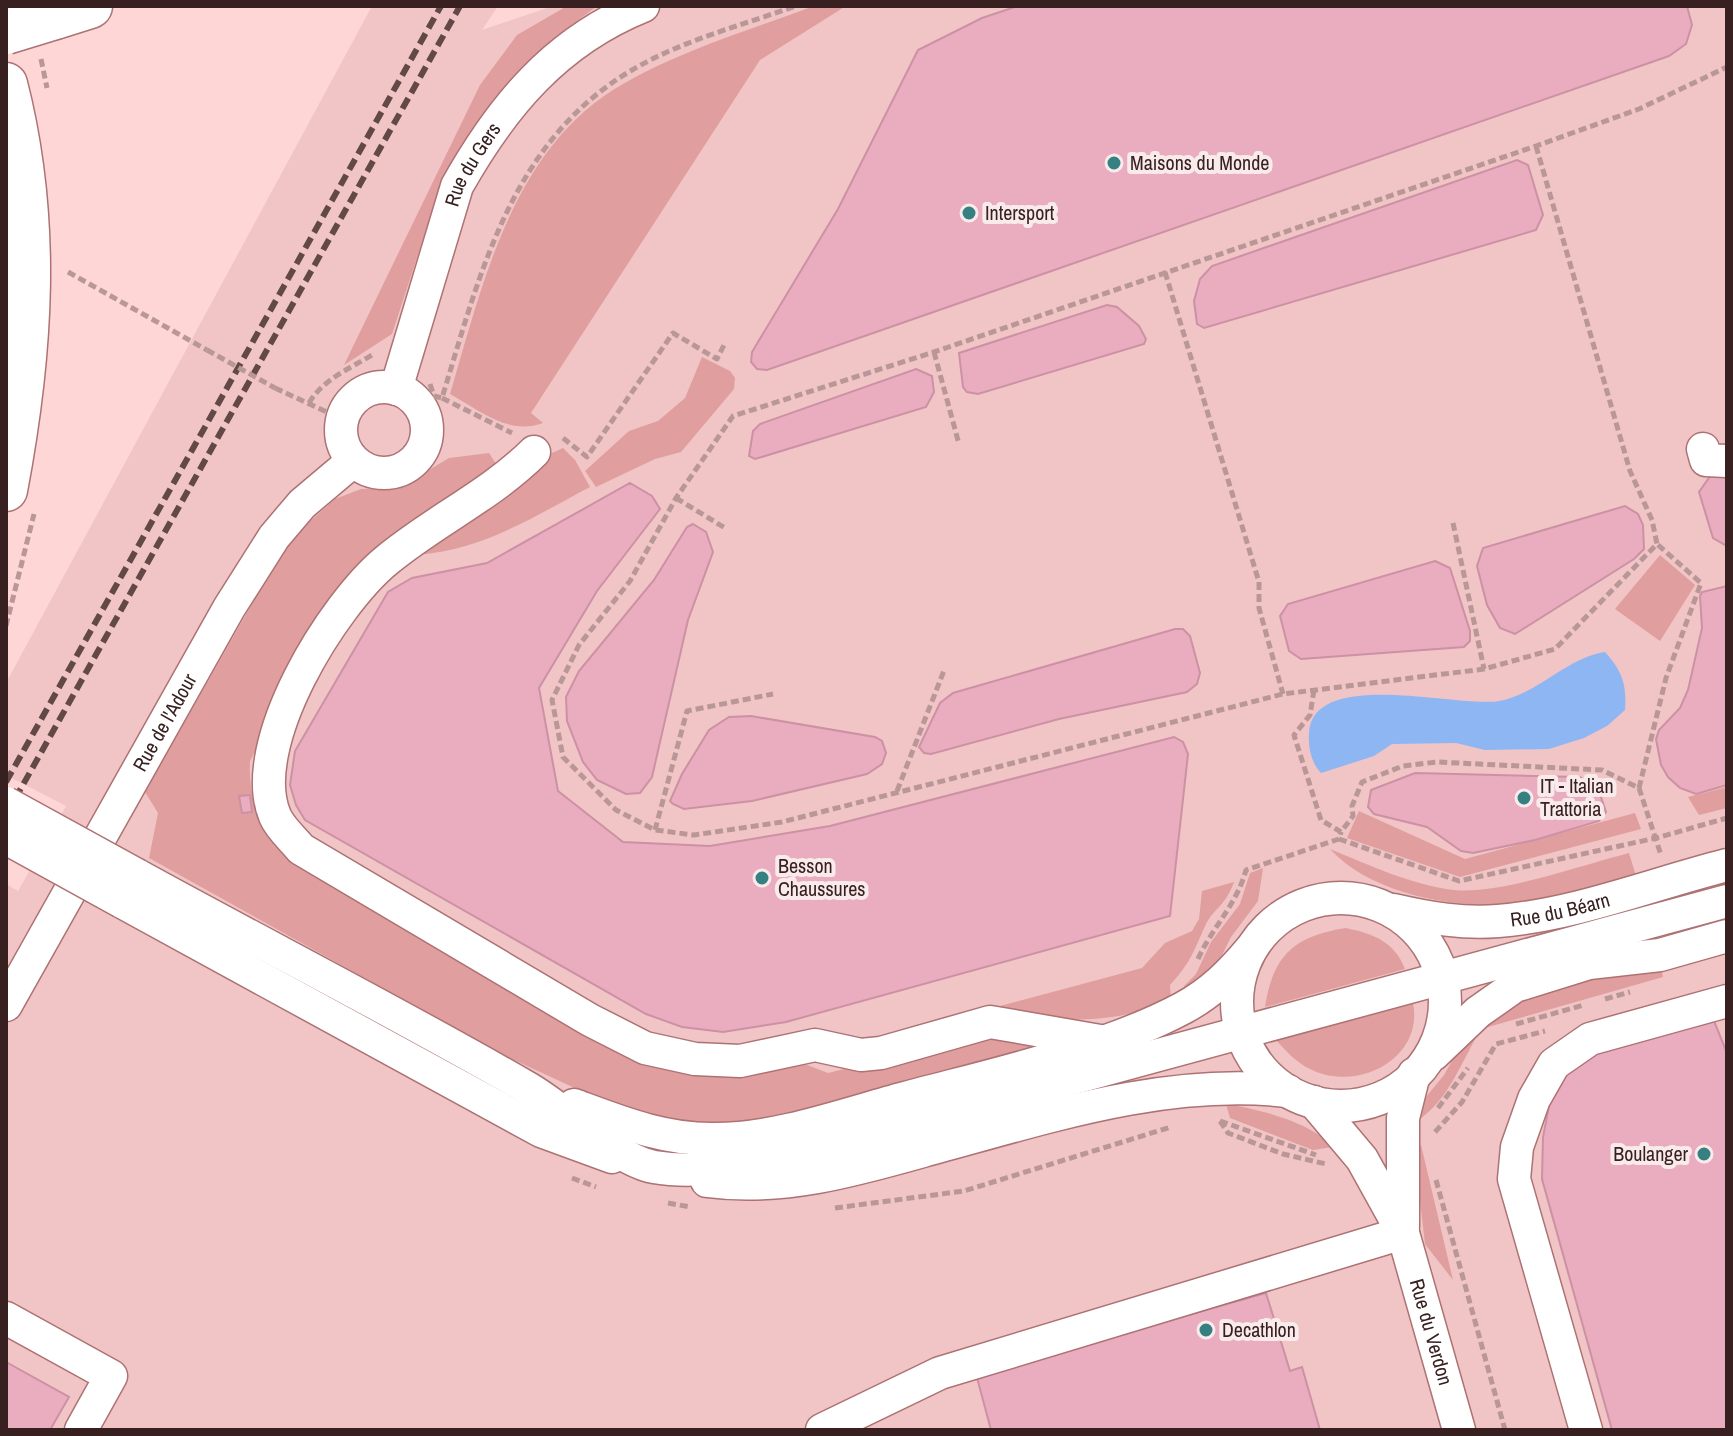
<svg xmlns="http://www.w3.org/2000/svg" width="1733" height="1436" viewBox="0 0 1733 1436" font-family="'Archivo Narrow',sans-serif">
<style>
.built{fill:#f1c5c5}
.green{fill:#e09e9e}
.water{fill:#8eb6f3}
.building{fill:#eaadc0;stroke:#cc91a4;stroke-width:2}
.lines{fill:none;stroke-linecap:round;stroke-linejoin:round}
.minor-casing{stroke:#ad7273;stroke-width:35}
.major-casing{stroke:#ad7273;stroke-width:45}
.highway-casing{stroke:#ad7273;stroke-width:47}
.path{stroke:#ba9797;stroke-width:5;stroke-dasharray:8 4;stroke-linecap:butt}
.minor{stroke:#fff;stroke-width:32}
.major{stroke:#fff;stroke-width:42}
.highway{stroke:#fff;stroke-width:44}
.rail{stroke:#634848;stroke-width:6;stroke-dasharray:12 6;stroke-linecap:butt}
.minor-bridge-casing{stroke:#ad7273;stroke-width:35;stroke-linecap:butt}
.highway-bridge-casing{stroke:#ad7273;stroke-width:47;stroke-linecap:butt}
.path-bridge{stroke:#ba9797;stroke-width:5;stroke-dasharray:8 4;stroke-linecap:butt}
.minor-bridge{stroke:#fff;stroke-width:32}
.highway-bridge{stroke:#fff;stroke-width:44}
.poi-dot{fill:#378082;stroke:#f9ebeb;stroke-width:3}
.labels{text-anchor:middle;stroke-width:8;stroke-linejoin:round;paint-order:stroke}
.poi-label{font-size:20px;fill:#382020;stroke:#f9ebeb;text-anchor:start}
.street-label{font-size:20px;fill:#382020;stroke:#f9ebeb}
</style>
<rect width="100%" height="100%" fill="#fed6d6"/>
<!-- built -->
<path class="built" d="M372 6H498L482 30 553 6H1727V1430H6V884L18 891 66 806 6 775V683Z"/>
<!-- green -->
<g class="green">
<path d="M567 6H597L564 31 497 97 453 165 431 215 392 334 344 365 480 85 517 35Z"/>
<path d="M814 6H846L760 60 531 413 543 423C509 436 479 410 450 394 483 283 513 146 623 84 682 50 750 30 814 6Z"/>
<path d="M702 357 730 371 735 378 734 389 681 452 655 459 596 487 585 471 629 431 658 421 685 398Z"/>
<path d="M563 448 575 460 590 487C531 518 485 549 417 555L541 458Z"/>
<path d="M489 453 498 467 334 600 250 761C248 794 258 820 277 847L630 1052 802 1063 828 1073 984 1034 1061 1044 753 1125 700 1128 603 1101 503 1055 149 858 158 813 145 792 278 558 308 523 335 499 361 489 384 488 412 480 449 458Z"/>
<path d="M1660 555 1695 585 1660 641 1615 609Z"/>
<path d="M1727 787V808L1699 815 1688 797Z"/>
<path d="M1359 811 1465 859 1635 813 1641 829 1460 877 1347 838Z"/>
<path d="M1330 849C1369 865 1412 885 1454 890 1499 895 1582 865 1629 853L1637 879C1595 887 1538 905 1496 905 1442 906 1368 891 1330 849Z"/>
<path d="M1263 868 1258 901 1231 937 1215 969 1187 993 1184 986 1196 974 1211 942 1240 904 1250 873Z"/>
<path d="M1234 882C1225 907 1214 908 1206 924 1193 952 1192 961 1170 985L1171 1001C1105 1028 1043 1020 974 1013L1142 968 1165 943 1192 931 1199 919 1202 891Z"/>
<path d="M1346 928C1373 934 1394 941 1405 969L1265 1007C1273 955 1294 936 1346 928Z"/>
<path d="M1660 963 1663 977 1481 1029C1461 1062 1450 1099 1416 1122L1421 1103 1444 1075 1462 1043 1518 995Z"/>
<path d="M1413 1003C1424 1059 1357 1093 1310 1069 1297 1063 1286 1051 1276 1040Z"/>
<path d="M1226 1104C1258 1109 1311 1122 1333 1147L1313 1150 1230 1118Z"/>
<path d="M1421 1145 1453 1280 1425 1244 1414 1148Z"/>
</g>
<!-- water -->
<path class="water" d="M1605 652C1622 671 1627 684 1625 710L1607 726 1584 738 1549 749 1485 750 1456 743 1392 744 1374 756 1321 773C1311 762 1308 748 1309 733 1313 667 1457 708 1499 701 1538 694 1566 658 1605 652Z"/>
<!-- building -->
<g class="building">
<path d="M1018 6H1687L1692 25 1686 44 1669 56 767 370 757 369 751 362 752 352 838 209 918 50 982 18Z"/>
<path d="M1517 160 1528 165 1543 215 1536 230 1204 328 1197 324 1194 301 1200 279 1212 266Z"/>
<path d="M1107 305 1117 307 1139 326 1146 339 1144 344 978 394 967 392 963 387 959 353Z"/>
<path d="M916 369 932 376 934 392 926 407 755 459 749 456 753 431 760 424Z"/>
<path d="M1727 471V546L1713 538 1699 492 1711 475Z"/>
<path d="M630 483 652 496 660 509 597 591 539 688 558 791 623 842 710 846 830 826 1174 737 1183 742 1188 754 1170 916 786 1022 723 1032 682 1027 646 1014 305 820 296 805 290 785 295 751 388 592 412 578 487 563Z"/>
<path d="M1625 506 1638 514 1643 525 1644 549 1634 559 1515 634 1500 628 1487 605 1477 566 1483 548Z"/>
<path d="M693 524 706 532 713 552 688 620 652 777 640 793 626 794 597 780 583 762 567 721 566 697 579 671 654 580 687 527Z"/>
<path d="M1435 561 1450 568 1470 631V641L1464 647 1301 659 1289 651 1280 616 1288 604Z"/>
<path d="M1727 586V785L1696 794 1680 788 1668 777 1661 765 1656 739 1659 730 1680 708 1688 690 1702 628 1700 596 1702 592Z"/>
<path d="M1175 629H1183L1190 636 1200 673 1197 684 1187 692 1059 719 931 754 924 753 919 747 940 703 953 693Z"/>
<path d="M751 716 875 737 882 741 886 753 882 764 867 774 752 801 684 809 673 804 670 801 682 774 709 730 729 717Z"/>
<path d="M1415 773 1580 777 1600 794 1606 812 1599 821 1535 840 1473 853 1461 851 1427 827 1374 814 1368 807 1371 790Z"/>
<path d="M250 795 252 812 242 813 239 796Z"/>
<path d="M1714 1021 1727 1053V1430H1612L1542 1179 1543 1137 1551 1096 1580 1054Z"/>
<path d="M1266 1293 1290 1371 1302 1367 1320 1430H991L976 1374Z"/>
<path d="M6 1362 69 1397 50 1430H6Z"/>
</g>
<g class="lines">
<defs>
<g id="minor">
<circle cx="384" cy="430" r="43"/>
<path id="s1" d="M396 389 457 186C502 106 556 41 643 6"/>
<path d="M1703 449 1706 460 1727 461"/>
<path d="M534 452C491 495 434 521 387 560 333 604 245 745 275 816 280 828 293 839 301 849L590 1020 645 1048 695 1059 740 1061 815 1045 861 1055 881 1053 990 1022 1100 1041"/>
<path d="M137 875C266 946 398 1013 526 1087 562 1107 616 1160 654 1167 718 1178 790 1153 852 1138L1727 901"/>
<circle cx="1341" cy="1002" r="104"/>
<path d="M122 902 541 1131 612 1157"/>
<path id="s2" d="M1394 910C1429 918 1463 924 1498 921 1575 915 1652 884 1727 865"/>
<path id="s3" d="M6 1005 229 608 274 537 302 504 353 461"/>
<path d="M1434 1054 1478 1012 1515 986 1589 963 1660 955 1727 936"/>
<path id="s4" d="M1314 1102 1362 1159 1403 1233 1459 1430"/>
<path d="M574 1105C620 1122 664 1140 715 1139 778 1139 845 1114 905 1098 991 1075 1105 1050 1183 1008 1211 993 1231 973 1251 949"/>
<path d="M707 1181C781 1191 852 1171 923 1151 1042 1119 1164 1077 1288 1091"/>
<path d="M1403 1226V1118L1414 1074"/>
<path d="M6 1318 111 1376 81 1430"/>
<path d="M822 1430 940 1373 1403 1233"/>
<path d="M1586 1430 1514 1179 1517 1147 1534 1099 1554 1064 1590 1039 1727 1001"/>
</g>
<path id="major" d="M6 84C41 220 32 353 6 490"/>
<path id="highway" d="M55 17 90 6"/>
</defs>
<!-- minor casing -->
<use href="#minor" class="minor-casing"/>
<!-- major casing -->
<use href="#major" class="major-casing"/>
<!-- highway casing -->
<use href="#highway" class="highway-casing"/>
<!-- path -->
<g class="path">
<path d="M41 59 47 88"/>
<path d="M1536 146 1630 471 1652 520 1657 544 1555 649 1484 669 1283 694 782 822 694 835 655 830 616 810 563 757 552 700 579 645 630 581 676 498 733 416 934 352 1536 146 1639 109 1727 67"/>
<path d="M68 272 207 350"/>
<path d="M1165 272 1259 582V608L1283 694"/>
<path d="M934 352 959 444"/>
<path d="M430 384 434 396 442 398C480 274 511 141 632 70 681 41 742 25 796 6"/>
<path d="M275 388 342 419"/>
<path d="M442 398 512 433"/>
<path d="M309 403C324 378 350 369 375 353"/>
<path d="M563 438 587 457 673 333 717 359 724 345"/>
<path d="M676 498 725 528"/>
<path d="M1453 523 1484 669"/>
<path d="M6 626 34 514"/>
<path d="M1314 690 1310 715 1294 735 1321 820 1341 832 1353 816 1352 806 1362 782 1403 766 1437 762 1602 770 1639 788 1661 855"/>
<path d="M1639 788 1666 678 1701 583 1657 544"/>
<path d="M897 791 945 668"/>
<path d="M655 830 687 711 773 694"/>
<path d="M1339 839 1459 881 1656 838 1727 818"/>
<path d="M1198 959C1213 926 1236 906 1246 870L1339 839 1341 832"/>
<path d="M1605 999 1630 992"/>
<path d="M1516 1024 1584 1005"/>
<path d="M1438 1108 1468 1068"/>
<path d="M1220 1121 1316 1155"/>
<path d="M1220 1121 1228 1133 1283 1154 1326 1164"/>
<path d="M1435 1132 1462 1102 1496 1044 1545 1031"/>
<path d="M572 1178 596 1187"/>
<path d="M1436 1180 1505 1430"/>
<path d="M668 1203 690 1207"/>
<path d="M835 1208 964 1191 1171 1127"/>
</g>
<!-- minor -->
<use href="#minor" class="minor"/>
<!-- major -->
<use href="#major" class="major"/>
<!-- highway -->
<use href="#highway" class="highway"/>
<!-- rail -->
<g class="rail">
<path d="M6 782 441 6"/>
<path d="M6 815 460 6"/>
</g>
<defs>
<g id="minor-bridge">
<path d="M6 803 137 875"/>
<path d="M6 838 122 902"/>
</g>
<path id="highway-bridge" d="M6 32 55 17"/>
</defs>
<!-- minor-bridge casing -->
<use href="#minor-bridge" class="minor-bridge-casing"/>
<!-- highway-bridge casing -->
<use href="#highway-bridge" class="highway-bridge-casing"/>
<!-- path-bridge -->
<path class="path-bridge" d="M207 350 275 388"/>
<!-- minor-bridge -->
<use href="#minor-bridge" class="minor-bridge"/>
<!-- highway-bridge -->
<use href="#highway-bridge" class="highway-bridge"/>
</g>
<!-- markers -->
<g class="poi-dot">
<circle cx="1114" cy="163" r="8"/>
<circle cx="969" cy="213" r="8"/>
<circle cx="1524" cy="798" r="8"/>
<circle cx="762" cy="878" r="8"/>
<circle cx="1704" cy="1154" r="8"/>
<circle cx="1206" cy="1330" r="8"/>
</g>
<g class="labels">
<!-- poi labels -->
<g class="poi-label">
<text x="1130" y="170">Maisons du Monde</text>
<text x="985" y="220">Intersport</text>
<text x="1540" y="793">IT - Italian<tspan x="1540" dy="23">Trattoria</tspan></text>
<text x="778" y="873">Besson<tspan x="778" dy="23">Chaussures</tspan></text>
<text x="1688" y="1161" text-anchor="end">Boulanger</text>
<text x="1222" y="1337">Decathlon</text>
</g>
<!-- street labels -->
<g class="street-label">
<text dy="7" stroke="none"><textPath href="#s1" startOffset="238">Rue du Gers</textPath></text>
<text dy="7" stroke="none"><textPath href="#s3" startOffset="324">Rue de l'Adour</textPath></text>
<text dy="7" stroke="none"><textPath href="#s2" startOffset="168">Rue du Béarn</textPath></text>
<text dy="7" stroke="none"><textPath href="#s4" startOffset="262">Rue du Verdon</textPath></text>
</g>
</g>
<!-- border -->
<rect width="1733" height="1436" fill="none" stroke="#382020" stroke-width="16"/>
</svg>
